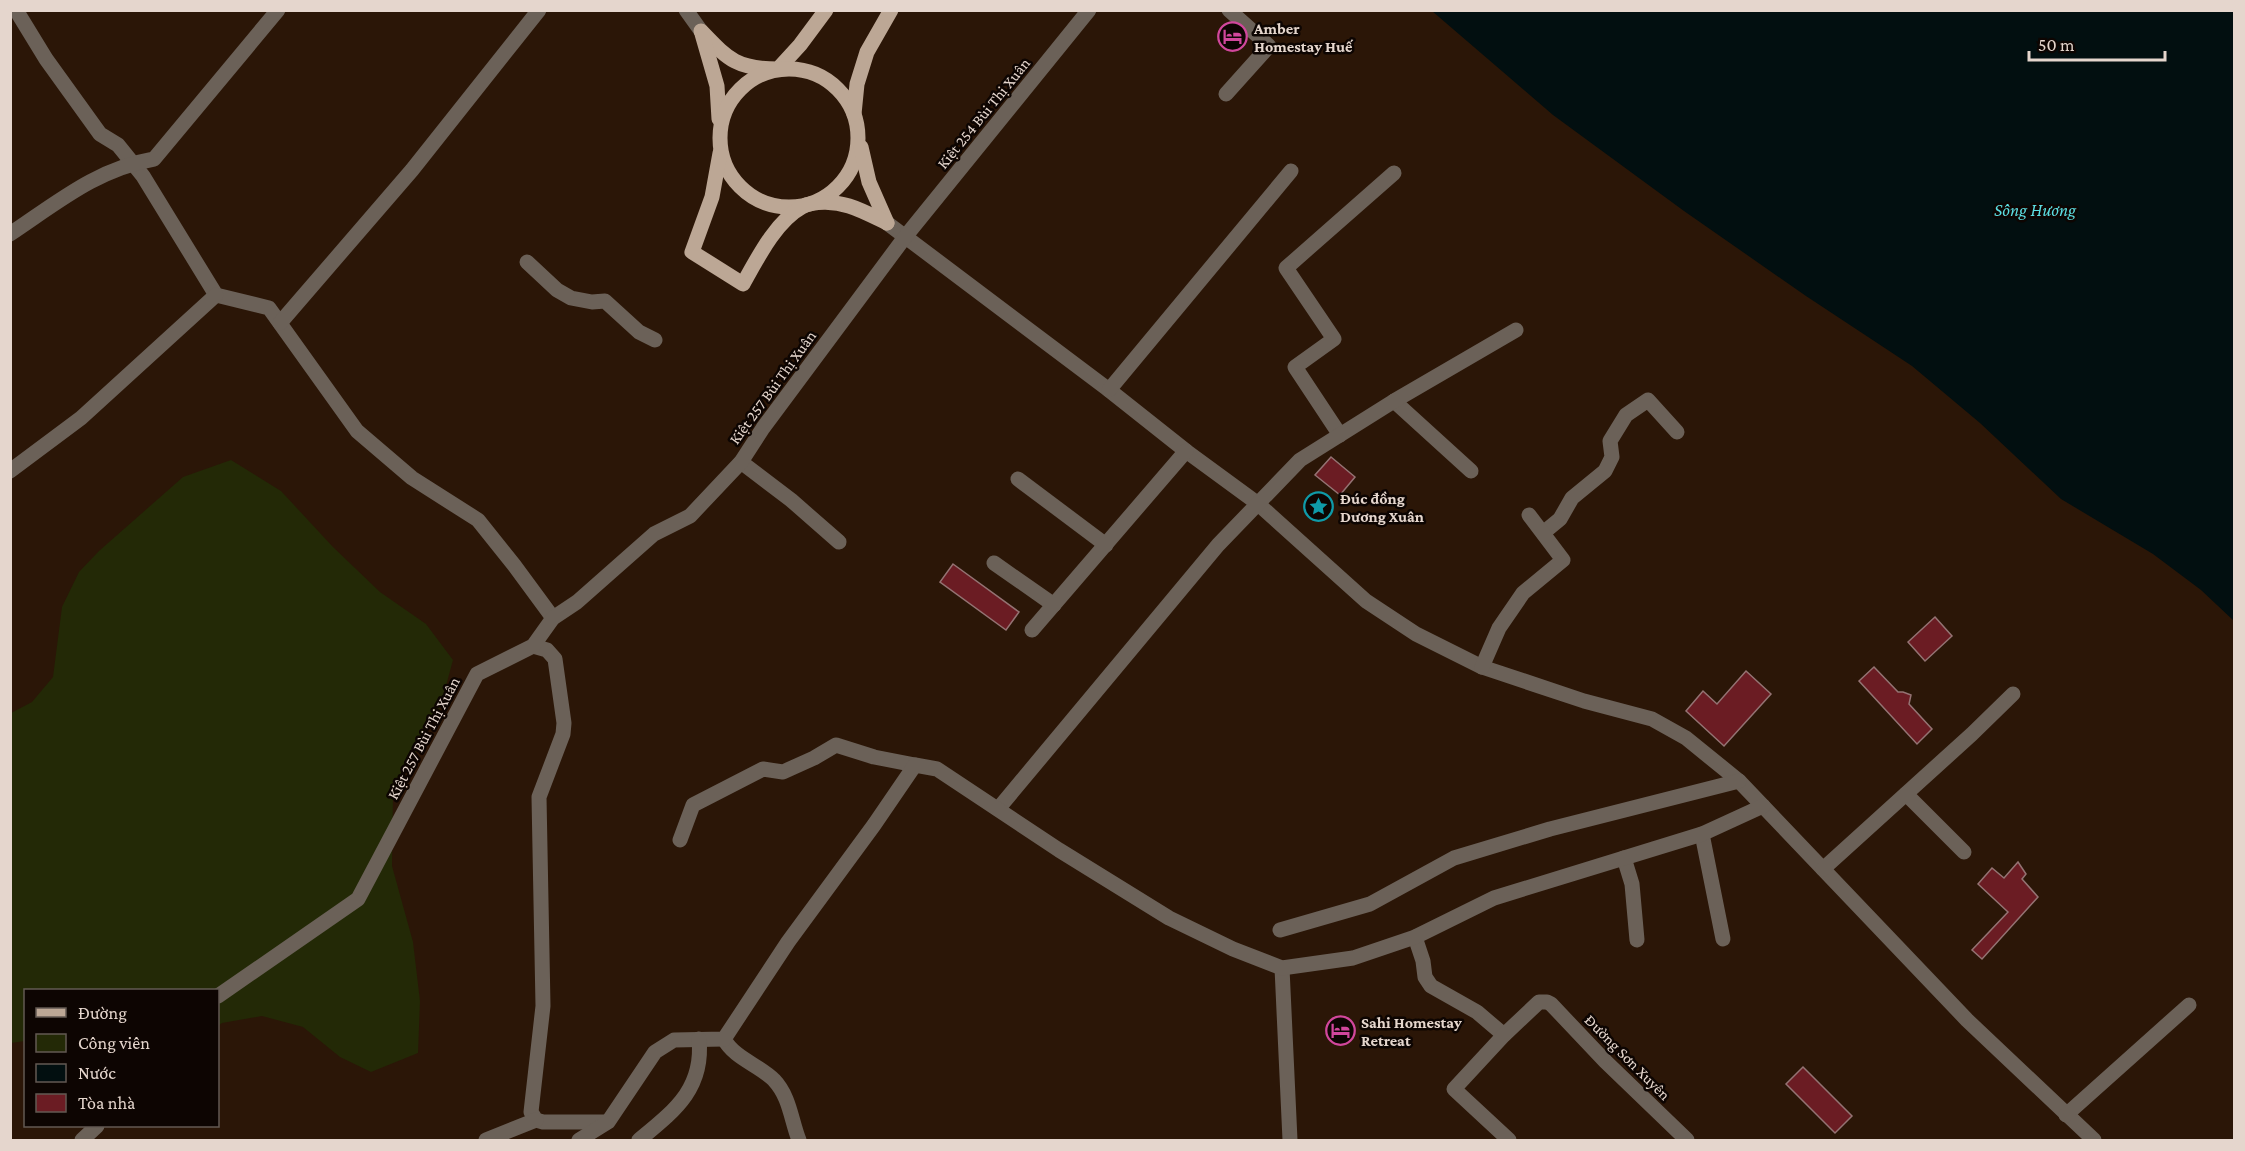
<svg xmlns="http://www.w3.org/2000/svg" width="2245" height="1151" viewBox="0 0 2245 1151" font-family="'Crimson Pro',serif">
<style>
.green{fill:#232906}
.water{fill:#020f10}
.building{fill:#6b1c23;stroke:#947373;stroke-width:1.5}
.lines{fill:none;stroke-linecap:round;stroke-linejoin:round}
.minor{stroke:#6b6158;stroke-width:15}
.major{stroke:#bca795;stroke-width:15}
.labels{text-anchor:middle;stroke-width:5;stroke-linejoin:round;paint-order:stroke}
.poi-label{font-size:16px;font-weight:bold;fill:#e5d6cd;stroke:#0d0502;text-anchor:start}
.street-label{font-size:16px;fill:#e5d6cd;stroke:#0d0502}
.water-label{font-size:18px;font-style:italic;fill:#5cdee2;stroke:#0d0502}
</style>
<rect width="100%" height="100%" fill="#2b1607"/>
<!-- green -->
<path class="green" d="M231 460 281 491 333 547 380 592 426 624 453 660 440 708 393 795 392 866 413 942 420 1001 418 1053 371 1072 340 1057 303 1027 262 1016 222 1023 218 1026V990H26L25 1041 11 1043V713L32 702 53 677 62 607 79 572 99 551 183 477Z"/>
<!-- water -->
<path class="water" d="M1432 11H2234V621L2201 590 2153 554 2061 499 1980 423 1912 366 1806 296 1684 211 1553 115Z"/>
<!-- building -->
<g class="building">
<path d="M1331 457 1355 477 1340 495 1315 475Z"/>
<path d="M953 564 1019 612 1006 630 940 582Z"/>
<path d="M1935 617 1952 636 1925 661 1908 642Z"/>
<path d="M1874 667 1898 692H1903L1911 695 1909 704 1932 729 1917 744 1859 681Z"/>
<path d="M1746 671 1771 694 1724 746 1686 711 1703 691 1717 704Z"/>
<path d="M2018 862 2026 874 2022 879 2038 897 1982 959 1972 950 2008 912 1978 884 1992 868 2004 878Z"/>
<path d="M1803 1067 1852 1116 1835 1133 1786 1084Z"/>
</g>
<g class="lines">
<!-- minor -->
<g class="minor">
<path d="M16 10 46 59 100 134 118 145 143 176 216 295 269 308 357 431 412 478 478 520 514 565 553 618"/>
<path d="M686 10 701 31"/>
<path d="M1226 94 1269 46 1229 10"/>
<path d="M887 223 1109 390 1186 451 1257 503 1366 601 1416 634 1482 667 1584 701 1652 719 1686 738 1739 781 1967 1020 2094 1140"/>
<path d="M10 234C58 202 97 169 154 159L278 10"/>
<path d="M527 262 557 290 571 298 592 302 605 301 639 332 655 340"/>
<path d="M280 323 412 170 539 10"/>
<path d="M1109 390 1291 171"/>
<path d="M1394 401 1471 471"/>
<path d="M1340 435 1295 367 1334 339 1286 268 1394 173"/>
<path d="M741 462 791 500 839 542"/>
<path d="M10 471 81 418 216 295"/>
<path d="M1018 479 1106 545"/>
<path d="M1543 533 1560 519 1572 498 1605 471 1612 457 1610 441 1626 415 1648 400 1677 432"/>
<path d="M994 563 1054 605"/>
<path d="M1032 630 1186 451"/>
<path d="M533 646 547 650 555 659 564 723 563 734 539 797 543 1006 531 1112 536 1120 543 1122H607"/>
<path d="M1482 667 1499 628 1523 593 1563 560 1529 515"/>
<path d="M1906 794 1964 852"/>
<path d="M998 809 1218 545 1300 460 1394 401 1516 330"/>
<path d="M1702 834 1723 939"/>
<path d="M680 840 693 805 763 769 783 772 814 758 836 745 874 757 915 765"/>
<path d="M1624 858 1632 884 1637 940"/>
<path d="M1823 869 1972 734 2013 694"/>
<path d="M1280 930 1370 904 1454 858 1550 829 1739 781"/>
<path d="M1415 937 1423 961 1425 977 1431 986 1477 1012 1504 1035"/>
<path d="M1282 968 1290 1140"/>
<path d="M218 996 358 899 477 674 533 646 553 618 577 602 654 534 690 516 741 462 763 428 905 237 1089 10"/>
<path d="M724 1039C734 1058 759 1065 774 1080 790 1097 791 1120 799 1140"/>
<path d="M2066 1115 2189 1005"/>
<path d="M82 1140 97 1126"/>
<path d="M486 1140 536 1120"/>
<path d="M579 1140 608 1122 655 1052 674 1040 724 1039 788 942 874 825 915 765 937 769 1059 850 1169 918 1233 949 1282 968 1353 958 1415 937 1494 898 1702 834 1763 806"/>
<path d="M639 1140C674 1111 704 1089 699 1039"/>
<path d="M1509 1140 1454 1089 1504 1035 1539 1002H1547L1551 1004 1605 1061 1687 1140"/>
</g>
<!-- major -->
<g class="major">
<path d="M701 31C728 59 736 69 778 69L800 45 826 10"/>
<path d="M702 34 717 86 719 119"/>
<circle cx="789" cy="138" r="69"/>
<path d="M854 114 857 84 867 52 891 10"/>
<path d="M861 147 869 182 887 223"/>
<path d="M720 153 712 197 692 252 743 284C757 259 776 221 802 207 815 200 836 202 849 206 862 210 875 217 887 223"/>
</g>
</g>
<!-- icons -->
<defs>
<symbol id="hotel-ring" viewBox="-11 -11 22 22"><circle r="9.5" fill="#0d0502" stroke="#d1479c" stroke-width="1.5"/><path d="M-6-4.5h1.5V1H6V5H4.5V3h-9V5H-6ZM-4 0a1.8 1.8 0 1 1 3.6 0ZM.5 0V-2.5h3Q6-2.5 6 0Z" fill="#d1479c"/></symbol>
<symbol id="sight-ring" viewBox="-11 -11 22 22"><circle r="9.5" fill="#0d0502" stroke="#0f9aa8" stroke-width="1.5"/><path d="M0-6L1.8-2.2L6-1.7L2.9 1.2L3.7 5.4L0 3.3L-3.7 5.4L-2.9 1.2L-6-1.7L-1.8-2.2Z" fill="#0f9aa8"/></symbol>
</defs>
<g fill-rule="evenodd">
<use href="#hotel-ring" x="1216" y="20" width="33" height="33"/>
<use href="#sight-ring" x="1302" y="490" width="33" height="33"/>
<use href="#hotel-ring" x="1324" y="1014" width="33" height="33"/>
</g>
<g class="labels">
<!-- poi labels -->
<g class="poi-label">
<text x="1254" y="34">Amber<tspan x="1254" dy="18">Homestay Huế</tspan></text>
<text x="1340" y="504">Đúc đồng<tspan x="1340" dy="18">Dương Xuân</tspan></text>
<text x="1361" y="1028">Sahi Homestay<tspan x="1361" dy="18">Retreat</tspan></text>
</g>
<!-- street labels -->
<g class="street-label">
<text transform="translate(983 113) rotate(-51)" y="6">Kiệt 254 Bùi Thị Xuân</text>
<text transform="translate(772 387) rotate(-54)" y="6">Kiệt 257 Bùi Thị Xuân</text>
<text transform="translate(423 738) rotate(-62)" y="6">Kiệt 257 Bùi Thị Xuân</text>
<text transform="translate(1628 1057) rotate(45)" y="6">Đường Sơn Xuyên</text>
</g>
<!-- water labels -->
<g class="water-label">
<text x="2035" y="216">Sông Hương</text>
</g>
</g>
<!-- border -->
<rect width="2245" height="1151" fill="none" stroke="#e5d6cd" stroke-width="24"/>
<!-- legend -->
<rect x="24" y="989" width="195" height="138" fill="#0d0502" stroke="#635953" stroke-width="1.5"/>
<rect x="36" y="1008" width="30" height="9" fill="#bca795" stroke="#635953" stroke-width="1.5"/>
<text x="78" y="1019" font-size="18" fill="#e5d6cd">Đường</text>
<rect x="36" y="1034" width="30" height="18" fill="#232906" stroke="#635953" stroke-width="1.5"/>
<text x="78" y="1049" font-size="18" fill="#e5d6cd">Công viên</text>
<rect x="36" y="1064" width="30" height="18" fill="#020f10" stroke="#635953" stroke-width="1.5"/>
<text x="78" y="1079" font-size="18" fill="#e5d6cd">Nước</text>
<rect x="36" y="1094" width="30" height="18" fill="#6b1c23" stroke="#635953" stroke-width="1.5"/>
<text x="78" y="1109" font-size="18" fill="#e5d6cd">Tòa nhà</text>
<!-- scale -->
<path d="M2029 51v9h136v-9" fill="none" stroke="#e5d6cd" stroke-width="3"/>
<text x="2038" y="51" font-size="18" fill="#e5d6cd" stroke="#0d0502" stroke-width="4.5" paint-order="stroke">50 m</text>
</svg>
